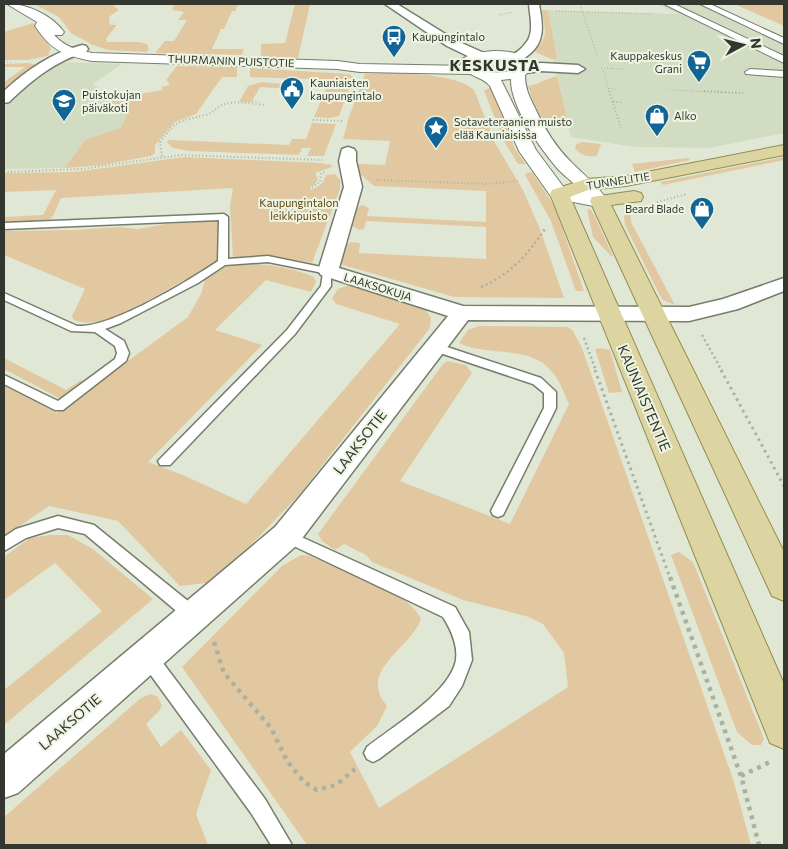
<svg xmlns="http://www.w3.org/2000/svg" width="788" height="849" viewBox="0 0 788 849" font-family="Commissioner,sans-serif">
<style>
.built{fill:#d2dcc3}
.green{fill:#e2c8a0}
.lines{fill:none;stroke-linecap:round;stroke-linejoin:round}
.service-casing{stroke:#767d6c;stroke-width:3}
.pedestrian-casing{stroke:#767d6c;stroke-width:2}
.minor-casing{stroke:#767d6c;stroke-width:3}
.tertiary-casing{stroke:#767d6c;stroke-width:2}
.secondary-casing{stroke:#767d6c;stroke-width:2}
.primary-casing{stroke:#928c50;stroke-width:2}
.path-far4{stroke:#abb1a2;stroke-width:1;stroke-dasharray:1 2;stroke-linecap:butt}
.path-far3{stroke:#abb1a2;stroke-width:2;stroke-dasharray:1 2.5;stroke-linecap:butt}
.path-far2{stroke:#abb1a2;stroke-width:2.5;stroke-dasharray:2 3;stroke-linecap:butt}
.path-far1{stroke:#abb1a2;stroke-width:3;stroke-dasharray:2.5 4;stroke-linecap:butt}
.path{stroke:#abb1a2;stroke-width:4.5;stroke-dasharray:4 5;stroke-linecap:butt}
.service{fill:#fff;fill-rule:evenodd}
.pedestrian{fill:#fff;fill-rule:evenodd}
.minor{fill:#fff;fill-rule:evenodd}
.tertiary{fill:#fff;fill-rule:evenodd}
.secondary{fill:#fff;fill-rule:evenodd}
.primary{fill:#dcd5a1;fill-rule:evenodd}
.labels{text-anchor:middle;stroke-width:4;stroke-linejoin:round;paint-order:stroke}
.far-poi-label{font-size:11px;fill:#343730;stroke:#edf5e2;text-anchor:start}
.far-street-label{font-size:11px;fill:#343730;stroke:#edf5e2}
.far-park-label{font-size:11px;fill:#604512;stroke:#edf5e2}
.street-label{font-size:14px;fill:#343730;stroke:#edf5e2}
.far-district-label{font-size:16px;font-weight:bold;letter-spacing:1px;fill:#343730;stroke:#edf5e2}
</style>
<rect width="100%" height="100%" fill="#e0e8d5"/>
<!-- built -->
<g class="built">
<path d="M657 4H706L784 39V133L709 148 635 147 571 137 554 64 544 10 678 14Z"/>
<path d="M61 62 122 64 93 84 127 116 120 128 85 140 65 168 4 169V107L38 74 56 63Z"/>
</g>
<!-- green -->
<g class="green">
<path d="M34 4H112L119 10 110 16 109 22 111 25H117L106 39 107 40 106 42H139L147 44 149 49 146 52 108 50 93 45 71 33 59 17Z"/>
<path d="M174 4H238L235 11H232L224 29H221L212 49H244L242 55 155 53 165 41H174L187 20H178L184 12 172 10Z"/>
<path d="M295 4H310L298 58 261 59V44L285 43Z"/>
<path d="M734 4H784V26Z"/>
<path d="M542 10 548 11 557 59H551L533 51C552 35 543 30 542 10Z"/>
<path d="M33 23 51 48 48 56 27 60H4V32Z"/>
<path d="M29 63 36 65 4 93V82L25 67H4V64Z"/>
<path d="M177 66 237 67V77H222L196 114 175 122 155 145V153L151 156 103 165 65 168 85 140 120 128 127 116 109 99 163 90 161 87 170 85 166 80Z"/>
<path d="M250 68 349 74 353 77 346 80 250 77Z"/>
<path d="M365 74C390 72 456 72 474 90L495 143 523 190 540 229 564 298 454 297 343 265 341 261 344 245 352 242 360 243 359 253 486 259V227L366 221 364 229 359 230 352 226 357 208 362 205 369 208 367 216 486 222V191L374 186 359 173 356 165 360 164 385 165 390 141 343 139 349 117Z"/>
<path d="M557 76 569 127 544 121 535 106 528 86C540 84 547 78 557 76Z"/>
<path d="M262 82 291 85 293 89 260 87 252 101 262 102H239L248 86Z"/>
<path d="M328 84H346L350 86 339 116 330 118 314 117Z"/>
<path d="M489 88H492L515 149 526 164H518L505 143 484 91Z"/>
<path d="M312 123 336 124 324 156H307L311 148H302L299 155 190 151 173 148 167 142 169 140 289 145 292 139H306Z"/>
<path d="M582 142 601 144 597 156C588 157 581 156 575 148L576 144Z"/>
<path d="M184 157 320 163 332 165V167L315 173 318 179 315 184 308 188 311 190C320 186 324 183 326 175L335 174 340 180V189L312 263 269 255 233 258 230 206 233 188 61 198C58 204 56 212 52 217 45 226 15 223 4 223V217L43 215 56 190 4 192V173L74 172Z"/>
<path d="M784 157V160L663 185 660 182Z"/>
<path d="M688 158 690 160 635 172 632 164Z"/>
<path d="M532 172 555 207 584 291H576L551 221 525 175 527 173Z"/>
<path d="M630 208 631 222 675 305 663 300 659 294 625 225 624 216Z"/>
<path d="M587 209 591 210 594 215 613 256H611L593 237Z"/>
<path d="M218 221 217 261C204 271 188 278 173 286 150 299 99 334 73 319L72 316 85 289 4 255V231L74 230 120 227 138 229 165 224Z"/>
<path d="M254 264C274 265 296 269 314 277L316 282 311 292 266 280 215 330 262 345 148 462 183 475 246 504 400 324 336 304 332 298 338 289 349 285 426 310 431 318 430 328 299 495 250 546 206 583 180 586 118 521 49 506 4 537V385L57 413 188 317 201 294 206 277 226 266Z"/>
<path d="M479 326 568 327 573 331 582 348 734 782 751 845H307L182 667 282 566 301 555 310 556C339 570 409 590 421 619 413 644 370 665 379 692 380 697 384 702 387 706L377 726 350 752 379 808 568 687 564 653 543 624 529 617 463 600 372 562 366 555 344 544 335 550 322 541 318 534 443 364 447 361 466 365 472 373 400 481 510 524 569 404C564 394 560 381 553 373 531 344 487 357 459 343L468 330Z"/>
<path d="M601 348 610 350 622 392 609 393 595 349Z"/>
<path d="M4 358 66 390 81 380 85 382 63 398H59L4 369Z"/>
<path d="M50 535H68L93 549 153 599 4 725V690L102 611 55 563 4 600V557L30 538Z"/>
<path d="M679 552 693 562 764 739 761 745H752L737 732 671 555Z"/>
<path d="M150 694 157 696 162 705 160 710 146 724 161 747 181 730 211 770 196 814 208 845H4V817L141 698Z"/>
</g>
<g class="lines">
<defs>
<g id="service">
<path d="M224 214 228 217V259L268 256 331 269V286L295 334 170 465H160L158 461 287 330 321 286 323 273 268 262 225 265 198 283 121 323 105 329 124 341 129 353 126 361 63 410H55L4 384V375L58 401 115 359 117 353 115 346 95 332 71 331 4 300V293L77 326C112 328 188 281 218 261L219 220 4 229V223Z"/>
<path d="M435 343 541 378 556 392V408L503 515 498 517 493 515 491 511 544 408V393L533 384 431 350 429 347 431 344Z"/>
<path d="M58 516 94 525 199 610 201 615 199 620 193 622 187 620 85 534 58 528 26 538 4 551V537L16 529Z"/>
<path d="M286 530 455 607 469 632 472 660 462 686 449 706 379 759 373 762 367 759 364 753 367 747C392 727 450 693 456 660 458 645 451 630 443 617L281 540 279 536 281 532Z"/>
<path d="M148 649 154 651 265 799 292 845H271L251 813 142 663 140 657 142 651Z"/>
</g>
<g id="pedestrian">
<path d="M664 4H674L784 56V63Z"/>
<path d="M700 4H710L784 38V44Z"/>
<path d="M750 69 784 71V77L746 74 745 72Z"/>
</g>
<g id="minor">
<path d="M385 4H397L455 40 484 53 485 56 479 60 474 59 447 46Z"/>
<path d="M529 4H539C543 26 546 43 526 57 521 61 518 62 511 61L510 58C514 53 521 50 525 44 535 34 530 17 529 4Z"/>
<path d="M82 45 86 46 88 49 86 52C55 61 32 80 9 102L4 103V91C27 70 51 53 82 45Z"/>
<path d="M541 63 578 65 585 69 578 73 541 71 525 73 518 69 520 66Z"/>
<path d="M348 147 354 149 356 152V161L362 187 339 268 463 306 689 307 723 299 784 278V291L738 309 689 321 468 320 297 545 18 793 4 798V754L275 527 448 316 321 275 318 271 344 187 339 161 342 149Z"/>
</g>
<path id="tertiary" d="M7 4C27 3 53 16 64 32L62 35H54C65 47 77 50 92 53L337 61 360 64 471 66 478 70 471 74 360 72 337 69 92 61C63 55 52 51 35 26L37 22Z"/>
<path id="secondary" d="M493 51C509 51 526 52 533 68L525 75C525 88 529 96 535 108 544 128 555 146 571 162 584 175 598 186 608 201L606 205 599 207 552 198 519 151 490 86C482 76 469 77 460 66L462 59 474 53ZM493 59 510 60 519 67C506 75 486 74 474 65L482 60ZM511 79C510 106 540 148 557 168 565 177 575 183 582 192L565 189 536 150 501 80Z"/>
<g id="primary">
<path d="M784 145V155L626 186 588 190 570 197 784 684V749L770 743 550 194 552 190 586 179 626 176Z"/>
<path d="M634 191 641 193 643 197 641 201 611 205 784 552V601L772 596 590 201 592 197Z"/>
</g>
</defs>
<!-- service casing -->
<use href="#service" class="service-casing"/>
<!-- pedestrian casing -->
<use href="#pedestrian" class="pedestrian-casing"/>
<!-- minor casing -->
<use href="#minor" class="minor-casing"/>
<!-- tertiary casing -->
<use href="#tertiary" class="tertiary-casing"/>
<!-- secondary casing -->
<use href="#secondary" class="secondary-casing"/>
<!-- primary casing -->
<use href="#primary" class="primary-casing"/>
<!-- path-far4 -->
<g class="path-far4">
<path d="M580 4 597 56"/>
<path d="M556 11 653 14"/>
<path d="M499 15 513 12"/>
<path d="M105 35 115 22"/>
<path d="M4 62H11"/>
<path d="M601 68 625 69"/>
<path d="M603 71 610 93"/>
<path d="M608 89H617"/>
<path d="M669 90 736 93"/>
</g>
<!-- path-far3 -->
<g class="path-far3">
<path d="M609 91 621 128"/>
<path d="M704 91 746 93"/>
<path d="M613 102H621"/>
<path d="M313 120 342 121"/>
<path d="M162 156 160 142C178 118 178 122 206 115 213 113 216 108 222 105 235 100 253 104 266 105"/>
<path d="M4 172 81 169 181 155 322 160"/>
<path d="M377 180 487 184 520 181"/>
<path d="M309 189 320 182 321 173 325 172"/>
<path d="M657 202 687 194"/>
</g>
<!-- path-far2 -->
<g class="path-far2">
<path d="M481 287C510 275 528 254 545 229"/>
<path d="M702 335 722 371"/>
<path d="M584 338 596 371"/>
</g>
<!-- path-far1 -->
<g class="path-far1">
<path d="M595 370 670 578"/>
<path d="M721 370 784 486"/>
</g>
<!-- path -->
<g class="path">
<path d="M670 577 741 776 759 845"/>
<path d="M214 642 224 673 271 728 287 761 304 782 317 790 336 785 355 769"/>
<path d="M741 776 770 762"/>
</g>
<!-- service -->
<use href="#service" class="service"/>
<!-- pedestrian -->
<use href="#pedestrian" class="pedestrian"/>
<!-- minor -->
<use href="#minor" class="minor"/>
<!-- tertiary -->
<use href="#tertiary" class="tertiary"/>
<!-- secondary -->
<use href="#secondary" class="secondary"/>
<!-- primary -->
<use href="#primary" class="primary"/>
</g>
<!-- icons -->
<defs>
<symbol id="bus-pin" viewBox="-11 -11 22 30"><path d="M0 17L-7.5 6A9.5 9.5 0 1 1 7.5 6Z" fill="#106596" stroke="#edf5e2"/><path d="M-5-6H5V4H4V6H2V4H-2V6H-4V4H-5ZM-3.5-4V0h7V-4ZM-3.5 1.2v1.5H-2V1.2ZM2 1.2v1.5H3.5V1.2Z" fill="#fff"/></symbol>
<symbol id="supermarket-pin" viewBox="-11 -11 22 30"><path d="M0 17L-7.5 6A9.5 9.5 0 1 1 7.5 6Z" fill="#106596" stroke="#edf5e2"/><path d="M-6-5.5h2.5l.6 2H6L4.5 2H-2.5L-4.4-4H-6ZM-1.5 3.2a1.3 1.3 0 1 0 .1 0ZM3 3.2a1.3 1.3 0 1 0 .1 0Z" fill="#fff"/></symbol>
<symbol id="civic-pin" viewBox="-11 -11 22 30"><path d="M0 17L-7.5 6A9.5 9.5 0 1 1 7.5 6Z" fill="#106596" stroke="#edf5e2"/><path d="M-.6-6.5H3V-4.5H.6V-3L4-1V1h2V6H-6V1h2V-1L-.6-3ZM-1.2 2.5V6h2.4V2.5Z" fill="#fff"/></symbol>
<symbol id="school-pin" viewBox="-11 -11 22 30"><path d="M0 17L-7.5 6A9.5 9.5 0 1 1 7.5 6Z" fill="#106596" stroke="#edf5e2"/><path d="M0-5L7-2L0 1L-7-2ZM-4 1L0 2.5L4 1V4Q0 6-4 4Z" fill="#fff"/></symbol>
<symbol id="shop-pin" viewBox="-11 -11 22 30"><path d="M0 17L-7.5 6A9.5 9.5 0 1 1 7.5 6Z" fill="#106596" stroke="#edf5e2"/><path d="M-5-2.5h2.3a2.7 3.5 0 0 1 5.4 0H5L5.5 6h-11ZM-1.5-2.5h3a1.5 2.3 0 0 0-3 0Z" fill="#fff"/></symbol>
<symbol id="sight-pin" viewBox="-11 -11 22 30"><path d="M0 17L-7.5 6A9.5 9.5 0 1 1 7.5 6Z" fill="#106596" stroke="#edf5e2"/><path d="M0-6L1.8-2.2L6-1.7L2.9 1.2L3.7 5.4L0 3.3L-3.7 5.4L-2.9 1.2L-6-1.7L-1.8-2.2Z" fill="#fff"/></symbol>
</defs>
<g fill-rule="evenodd">
<use href="#bus-pin" x="380" y="23" width="28" height="38"/>
<use href="#supermarket-pin" x="685" y="48" width="28" height="38"/>
<use href="#civic-pin" x="278" y="75" width="28" height="38"/>
<use href="#school-pin" x="50" y="87" width="28" height="38"/>
<use href="#shop-pin" x="643" y="102" width="28" height="38"/>
<use href="#sight-pin" x="422" y="114" width="28" height="38"/>
<use href="#shop-pin" x="688" y="195" width="28" height="38"/>
</g>
<g class="labels">
<!-- far-poi labels -->
<g class="far-poi-label">
<text x="412" y="41">Kaupungintalo</text>
<text x="682" y="60" text-anchor="end">Kauppakeskus<tspan x="682" dy="13">Grani</tspan></text>
<text x="310" y="87">Kauniaisten<tspan x="310" dy="13">kaupungintalo</tspan></text>
<text x="82" y="99">Puistokujan<tspan x="82" dy="13">päiväkoti</tspan></text>
<text x="674" y="120">Alko</text>
<text x="454" y="126">Sotaveteraanien muisto<tspan x="454" dy="13">elää Kauniaisissa</tspan></text>
<text x="684" y="213" text-anchor="end">Beard Blade</text>
</g>
<!-- far-street labels -->
<g class="far-street-label">
<text transform="translate(231 61) rotate(2)" y="4">THURMANIN PUISTOTIE</text>
<text transform="translate(618 181) rotate(-9)" y="4">TUNNELITIE</text>
<text transform="translate(378 287) rotate(17)" y="4">LAAKSOKUJA</text>
</g>
<!-- far-park labels -->
<g class="far-park-label">
<text x="299" y="207">Kaupungintalon<tspan x="299" dy="13">leikkipuisto</tspan></text>
</g>
<!-- street labels -->
<g class="street-label">
<text transform="translate(644 398) rotate(67)" y="5">KAUNIAISTENTIE</text>
<text transform="translate(360 442) rotate(-52)" y="5">LAAKSOTIE</text>
<text transform="translate(70 722) rotate(-41)" y="5">LAAKSOTIE</text>
</g>
<!-- far-district labels -->
<g class="far-district-label">
<text x="495" y="71">KESKUSTA</text>
</g>
</g>
<!-- border -->
<rect width="788" height="849" fill="none" stroke="#343730" stroke-width="10"/>
<!-- north arrow -->
<g transform="translate(743 45) rotate(83)" stroke="#edf5e2" stroke-width="4" paint-order="stroke">
<path d="M0-4L9 19L0 12L-9 19Z" fill="#343730"/>
<text y="-8" font-size="14" font-weight="bold" text-anchor="middle" fill="#343730">N</text>
</g>
</svg>
